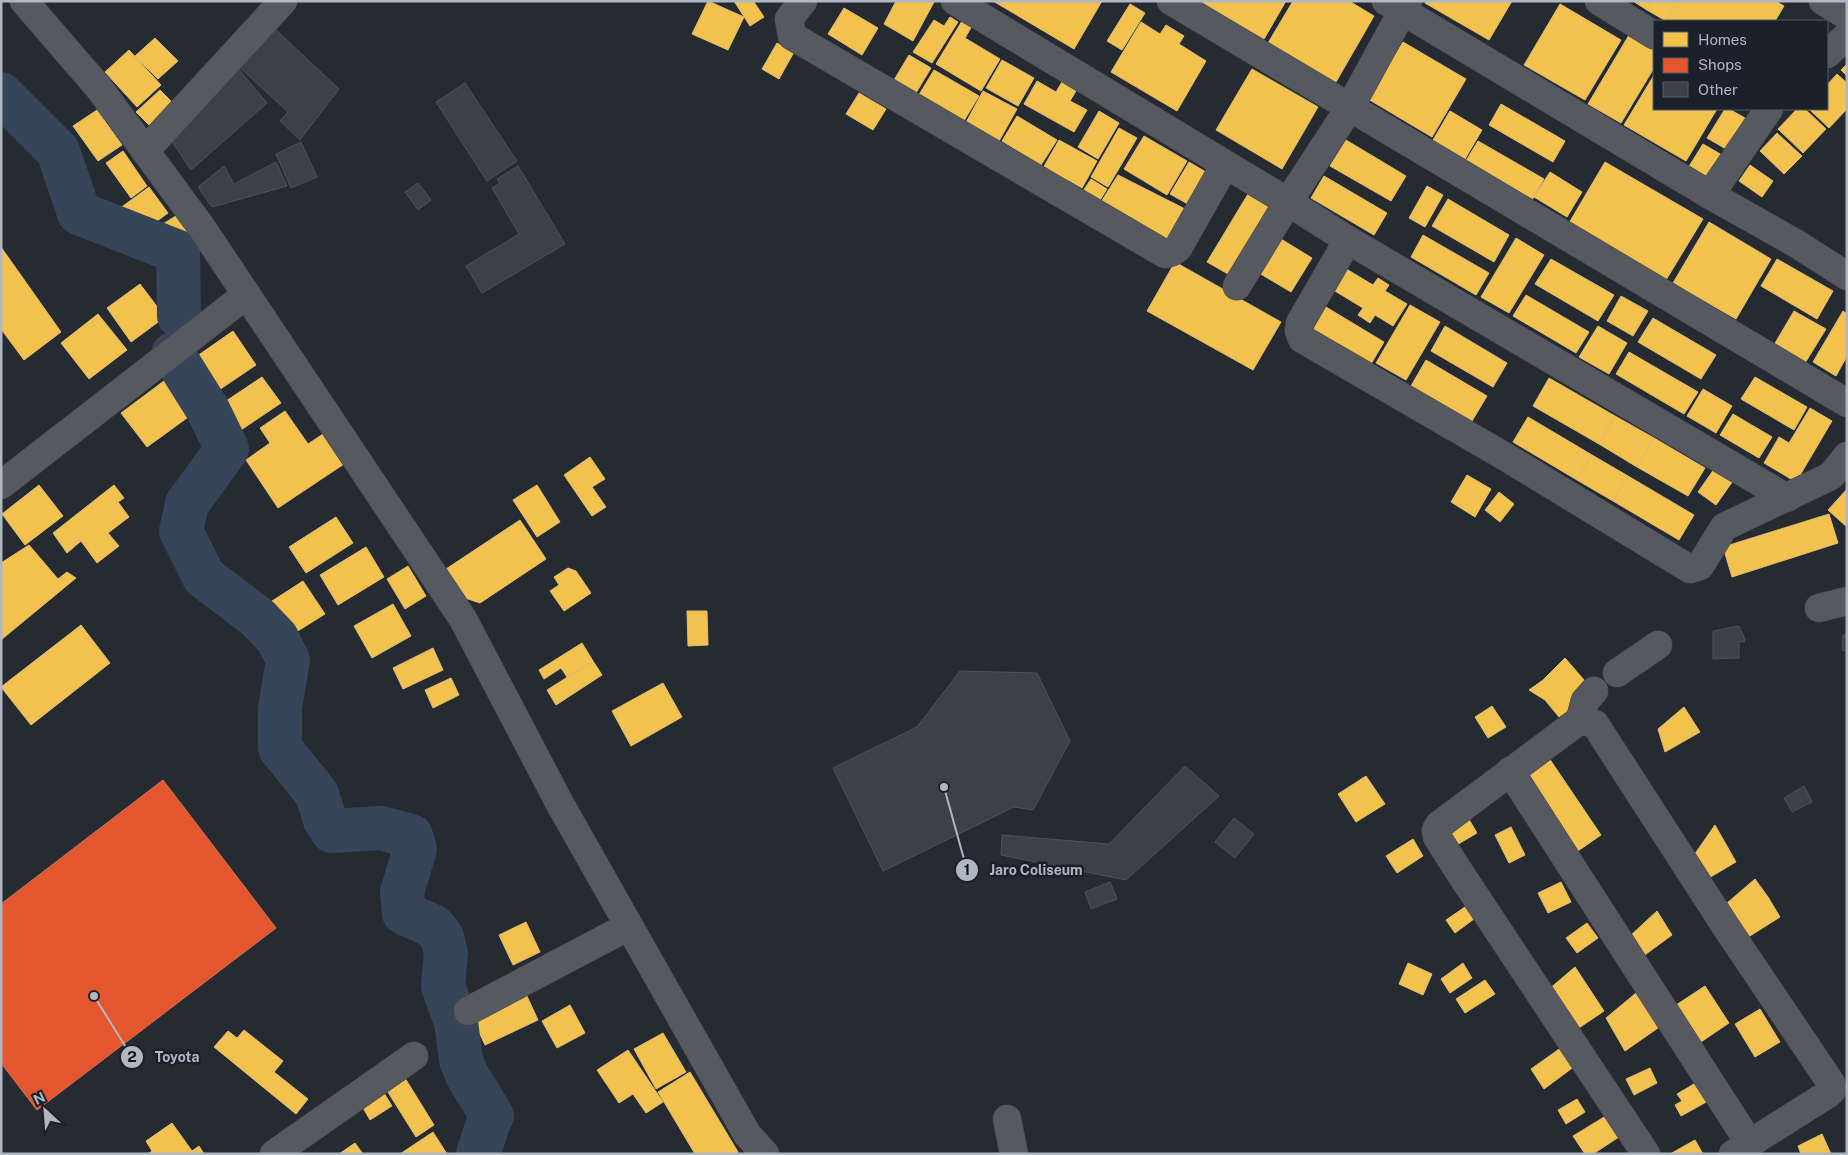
<svg xmlns="http://www.w3.org/2000/svg" width="1848" height="1155" viewBox="0 0 1848 1155" font-family="'Public Sans',sans-serif">
<style>
.homes{fill:#f2c14e;stroke:#debe71}
.shops{fill:#e4572e;stroke:#d4745b}
.lines{fill:none;stroke-linecap:round;stroke-linejoin:round}
.river{stroke:#36455a;stroke-width:44}
.building{fill:#3d4146;stroke:#4e5259}
.minor-casing{stroke:#44474c;stroke-width:29}
.minor{stroke:#56595f;stroke-width:28}
.leader{fill:none;stroke:#afb7c3;stroke-width:2}
.callout-dot{fill:#afb7c3;stroke:#1b212b;stroke-width:2}
.mark-label{font-size:15px;text-anchor:middle;font-weight:bold;fill:#111}
.callout-label{font-size:14px;text-anchor:middle;font-weight:bold;fill:#afb7c3;stroke:#1b212b;stroke-width:5;stroke-linejoin:round;paint-order:stroke}
</style>
<rect width="100%" height="100%" fill="#262b31"/>
<!-- homes -->
<g class="homes">
<path d="M708 1 744 17 728 50 692 34Z"/>
<path d="M734 1H755L754 2 764 17 750 26Z"/>
<path d="M896 1 934 2 913 41 884 24Z"/>
<path d="M993 1H1102L1074 49Z"/>
<path d="M1199 1H1286L1264 39Z"/>
<path d="M1293 1H1349L1374 16 1336 82 1268 43Z"/>
<path d="M1426 1H1512L1489 40 1425 3Z"/>
<path d="M1633 1H1652L1647 10Z"/>
<path d="M1652 1H1677L1666 21 1647 10Z"/>
<path d="M1677 1H1775L1784 6 1775 21H1666Z"/>
<path d="M1130 4 1145 13 1122 50 1107 41Z"/>
<path d="M1560 4 1621 40 1585 100 1524 65Z"/>
<path d="M844 8 878 28 862 55 828 34Z"/>
<path d="M950 17 958 22 932 63 913 52 934 20 944 26Z"/>
<path d="M962 21 972 26 965 38 1000 59 981 91 936 64Z"/>
<path d="M1141 22 1160 34 1166 25 1184 36 1179 44 1206 61 1177 111 1111 72Z"/>
<path d="M1629 35 1654 50V68L1621 123 1588 104Z"/>
<path d="M155 38 178 61 158 79 135 56Z"/>
<path d="M1403 42 1466 79 1432 137 1368 99Z"/>
<path d="M777 43 794 52 779 79 762 69Z"/>
<path d="M129 50 161 85 137 107 105 72Z"/>
<path d="M909 55 931 68 913 98 891 85Z"/>
<path d="M1002 60 1034 78 1018 106 986 88Z"/>
<path d="M1847 64V76L1841 70Z"/>
<path d="M1252 69 1318 107 1282 169 1216 130Z"/>
<path d="M934 70 979 96 959 129 914 103Z"/>
<path d="M1837 74 1847 83V109L1829 128 1809 109H1827V85Z"/>
<path d="M1654 75V109H1717L1686 161 1624 125Z"/>
<path d="M1065 77 1079 86 1070 101 1087 110 1074 132 1024 104 1037 81 1056 92Z"/>
<path d="M160 90 175 105 152 128 136 112Z"/>
<path d="M983 91 1017 109 994 150 963 128Z"/>
<path d="M859 93 886 109 873 130 846 114Z"/>
<path d="M1501 104 1565 141 1553 162 1489 125Z"/>
<path d="M1725 109H1729L1745 118 1726 149 1707 138Z"/>
<path d="M1797 109H1805L1826 129 1803 153 1778 129Z"/>
<path d="M97 110 122 145 98 161 73 126Z"/>
<path d="M1099 111 1119 123 1098 159 1078 147Z"/>
<path d="M1450 111 1482 130 1465 159 1433 140Z"/>
<path d="M1017 116 1057 140 1041 165 1002 141Z"/>
<path d="M1119 128 1137 138 1108 187 1091 177Z"/>
<path d="M1777 133 1802 156 1784 174 1760 151Z"/>
<path d="M1144 136 1187 161 1167 195 1124 169Z"/>
<path d="M1059 140 1097 161 1082 188 1068 180 1063 188 1039 175Z"/>
<path d="M1346 140 1406 176 1391 201 1330 166Z"/>
<path d="M1478 141 1544 179 1531 202 1464 164Z"/>
<path d="M1703 144 1722 155 1707 179 1688 168Z"/>
<path d="M123 151 147 186 131 198 106 163Z"/>
<path d="M1189 162 1211 175 1193 207 1170 194Z"/>
<path d="M1605 162 1703 219 1666 280 1569 223Z"/>
<path d="M1750 165 1773 181 1762 197 1739 181Z"/>
<path d="M1550 172 1582 192 1567 217 1534 197Z"/>
<path d="M1118 175 1189 211 1166 246 1096 210Z"/>
<path d="M1324 176 1387 213 1374 235 1311 198Z"/>
<path d="M1091 179 1107 189 1094 210 1077 200Z"/>
<path d="M1427 186 1443 195 1425 227 1409 218Z"/>
<path d="M149 187 168 213 138 235 119 209Z"/>
<path d="M1248 194 1275 210 1235 278 1207 262Z"/>
<path d="M1448 199 1509 235 1494 262 1432 226Z"/>
<path d="M179 214 192 236 175 247 150 232Z"/>
<path d="M1709 222 1771 259 1736 319 1673 283Z"/>
<path d="M1423 235 1489 273 1476 295 1411 257Z"/>
<path d="M1516 238 1544 255 1509 313 1481 297Z"/>
<path d="M1281 239 1312 258 1291 292 1259 273Z"/>
<path d="M1 247 61 332 24 360 1 329Z"/>
<path d="M1551 259 1614 295 1598 321 1535 284Z"/>
<path d="M1777 259 1833 291 1817 319 1761 286Z"/>
<path d="M1175 262 1281 322 1253 370 1147 311Z"/>
<path d="M1343 267 1373 285 1378 278 1389 285 1385 291 1407 304 1393 326 1375 315 1370 323 1358 315 1363 308 1330 288Z"/>
<path d="M140 284 165 317 131 342 107 308Z"/>
<path d="M1526 295 1589 332 1576 353 1513 316Z"/>
<path d="M1621 296 1648 311 1633 336 1607 321Z"/>
<path d="M1321 304 1384 342 1371 364 1307 326Z"/>
<path d="M1410 305 1440 322 1406 380 1376 363Z"/>
<path d="M1794 311 1826 329 1805 363 1774 345Z"/>
<path d="M1843 311 1847 314V356L1836 376 1813 362Z"/>
<path d="M98 314 127 350 89 379 61 343Z"/>
<path d="M1653 318 1716 355 1701 379 1638 342Z"/>
<path d="M1445 326 1507 363 1493 387 1431 351Z"/>
<path d="M1598 326 1627 343 1609 374 1579 357Z"/>
<path d="M233 331 256 365 213 394 190 361Z"/>
<path d="M1629 352 1698 392 1684 414 1616 374Z"/>
<path d="M1426 360 1487 396 1472 421 1411 386Z"/>
<path d="M172 375 198 410 147 447 121 413Z"/>
<path d="M262 377 281 403 235 434 217 407Z"/>
<path d="M1755 377 1807 407 1794 430 1741 399Z"/>
<path d="M1549 378 1615 416 1599 444 1533 406Z"/>
<path d="M1703 389 1732 406 1716 433 1687 416Z"/>
<path d="M1810 408 1832 421 1796 482 1764 463 1779 437 1789 443Z"/>
<path d="M285 411 308 444 323 434 344 464 278 508 246 460 270 443 260 428Z"/>
<path d="M1733 414 1772 437 1759 458 1720 435Z"/>
<path d="M1615 416 1654 438 1637 467 1599 444Z"/>
<path d="M1528 417 1592 455 1577 480 1513 442Z"/>
<path d="M1654 438 1705 468 1688 496 1637 467Z"/>
<path d="M1592 455 1628 476 1613 501 1577 480Z"/>
<path d="M590 457 605 479 592 487 606 507 592 516 564 475Z"/>
<path d="M1717 465 1735 478 1716 505 1698 492Z"/>
<path d="M1467 475 1491 489 1475 517 1451 502Z"/>
<path d="M1628 476 1694 515 1679 540 1613 501Z"/>
<path d="M39 485 63 516 25 545 2 514Z"/>
<path d="M114 485 124 498 118 502 129 517 108 533 119 546 97 563 81 541 67 553 53 533Z"/>
<path d="M537 485 560 522 537 537 513 500Z"/>
<path d="M1847 489V527L1828 510Z"/>
<path d="M1499 492 1514 504 1500 522 1485 510Z"/>
<path d="M1829 514 1838 543 1732 577 1723 547Z"/>
<path d="M336 517 353 543 306 573 289 547Z"/>
<path d="M520 520 546 559 480 603 459 596 443 571Z"/>
<path d="M29 545 58 579 67 572 76 578 1 640V563Z"/>
<path d="M366 547 384 577 338 605 320 575Z"/>
<path d="M408 566 426 596 405 609 387 579Z"/>
<path d="M568 568 576 571 591 593 564 611 550 591 559 585 554 577Z"/>
<path d="M303 581 325 614 293 634 272 601Z"/>
<path d="M393 604 411 636 372 658 354 626Z"/>
<path d="M687 611H707L708 645 688 646Z"/>
<path d="M81 625 110 663 31 725 1 687Z"/>
<path d="M582 643 593 661 567 677 561 668 544 679 539 670Z"/>
<path d="M433 648 443 670 403 689 393 668Z"/>
<path d="M1565 658 1591 688 1574 707 1559 717 1545 700 1529 690 1543 680Z"/>
<path d="M593 661 602 675 556 705 547 690Z"/>
<path d="M451 678 459 695 433 708 425 690Z"/>
<path d="M663 683 682 717 631 746 612 711Z"/>
<path d="M1492 706 1506 727 1488 738 1475 717Z"/>
<path d="M1684 707 1700 732 1665 752 1658 729Z"/>
<path d="M1549 758 1601 835 1575 853 1522 776Z"/>
<path d="M1366 776 1385 804 1356 822 1338 794Z"/>
<path d="M1467 816 1477 833 1455 846 1445 829Z"/>
<path d="M1715 825 1736 862 1707 879 1692 858Z"/>
<path d="M1511 827 1525 855 1509 863 1495 835Z"/>
<path d="M1413 839 1423 856 1397 873 1386 856Z"/>
<path d="M1755 879 1768 897 1780 917 1742 941 1719 910Z"/>
<path d="M1561 882 1571 902 1548 913 1538 893Z"/>
<path d="M1465 907 1474 919 1455 933 1446 920Z"/>
<path d="M1657 911 1672 935 1642 957 1630 936Z"/>
<path d="M526 922 540 952 513 965 499 935Z"/>
<path d="M1587 923 1598 938 1577 953 1566 938Z"/>
<path d="M1408 963 1432 974 1423 995 1399 984Z"/>
<path d="M1463 963 1472 978 1450 993 1441 979Z"/>
<path d="M1575 967 1604 1011 1576 1030 1548 990Z"/>
<path d="M1485 980 1495 994 1465 1013 1456 999Z"/>
<path d="M1705 986 1729 1023 1695 1046 1670 1009Z"/>
<path d="M525 992 538 1020 485 1045 472 1017Z"/>
<path d="M1636 993 1658 1028 1625 1051 1606 1018Z"/>
<path d="M570 1005 585 1033 557 1048 542 1021Z"/>
<path d="M1760 1009 1780 1042 1755 1057 1735 1024Z"/>
<path d="M244 1030 283 1061 274 1072 308 1099 296 1114 214 1047 228 1031 237 1038Z"/>
<path d="M663 1033 686 1072 656 1089 634 1049Z"/>
<path d="M1562 1047 1579 1063 1544 1089 1531 1069Z"/>
<path d="M628 1050 663 1102 646 1113 633 1094 619 1103 597 1070Z"/>
<path d="M1650 1068 1657 1083 1634 1095 1626 1079Z"/>
<path d="M690 1072 738 1152 736 1154H695L658 1092Z"/>
<path d="M405 1078 434 1125 416 1137 386 1089Z"/>
<path d="M1699 1081 1710 1100 1681 1116 1675 1105 1682 1101 1677 1094Z"/>
<path d="M384 1093 392 1106 370 1120 362 1106Z"/>
<path d="M1577 1099 1585 1112 1566 1124 1558 1110Z"/>
<path d="M1609 1114 1622 1135 1593 1154H1585L1573 1136Z"/>
<path d="M172 1123 192 1151 199 1146 204 1154H148L152 1151 146 1141Z"/>
<path d="M433 1132 447 1154H400Z"/>
<path d="M1822 1134 1831 1154H1801L1798 1146Z"/>
<path d="M1695 1140 1703 1154H1670Z"/>
<path d="M355 1143 363 1154H339Z"/>
</g>
<!-- shops -->
<path class="shops" d="M163 780 276 928 37 1110 1 1063V904Z"/>
<g class="lines">
<!-- river -->
<g class="river">
<path d="M1 94 58 151 79 213 178 252 179 316"/>
<path d="M173 354 208 410 227 449 187 504 181 531 204 577 258 618 277 638 288 660 280 708V748L317 794 325 820 332 831 381 828 411 836 415 849 402 892 404 913 433 926 442 937 446 953 443 986 456 1022 461 1060 467 1075 492 1116 488 1124 478 1154"/>
</g>
</g>
<!-- building -->
<g class="building">
<path d="M273 27 339 89 300 140 280 121 288 112 238 66Z"/>
<path d="M236 66 267 103 191 170 171 140Z"/>
<path d="M465 83 517 161 487 181 436 102Z"/>
<path d="M301 142 317 177 291 188 276 154Z"/>
<path d="M276 162 287 186 212 207 198 187 224 166 234 184Z"/>
<path d="M518 166 565 244 482 293 466 266 519 234 492 188 500 183 497 179Z"/>
<path d="M418 183 431 200 418 210 405 192Z"/>
<path d="M1739 626 1745 639 1744 642 1739 641V658L1713 659V631Z"/>
<path d="M1843 635H1847V651L1842 650Z"/>
<path d="M960 671 1037 673 1070 741 1033 810 1014 807 883 871 833 768 917 727Z"/>
<path d="M1185 766 1219 796 1126 880 1001 855 1002 835 1109 844Z"/>
<path d="M1804 786 1812 802 1792 812 1784 798Z"/>
<path d="M1234 818 1254 834 1235 858 1215 842Z"/>
<path d="M1110 882 1117 899 1091 909 1085 892Z"/>
</g>
<g class="lines">
<defs>
<g id="minor">
<path d="M24 1 99 88 202 228 463 619 560 804 747 1134 765 1154"/>
<path d="M803 1 789 19 792 36 1165 254 1172 252 1178 248 1225 165"/>
<path d="M955 1 1288 202 1348 240 1787 498"/>
<path d="M1171 1 1847 403"/>
<path d="M1386 1 1710 195 1797 244 1847 276"/>
<path d="M1599 1 1654 35"/>
<path d="M1823 1 1847 16"/>
<path d="M1827 54 1847 36"/>
<path d="M145 151 283 1"/>
<path d="M1710 195 1769 109"/>
<path d="M1348 240 1300 323 1299 331 1302 339 1504 456 1690 569 1700 566 1724 527 1831 476 1847 456"/>
<path d="M1237 286 1288 202 1350 107 1408 1"/>
<path d="M1 485 246 295"/>
<path d="M1819 608 1847 601"/>
<path d="M1617 673 1658 645"/>
<path d="M1580 720 1585 701 1594 691"/>
<path d="M1510 771 1750 1144"/>
<path d="M468 1011 629 926"/>
<path d="M1007 1119 1014 1154"/>
<path d="M274 1154 414 1056"/>
<path d="M1646 1154 1462 876 1437 837 1436 830 1439 825 1580 720 1595 724 1726 927 1831 1083 1832 1090 1828 1094 1733 1154"/>
</g>
</defs>
<!-- minor casing -->
<use href="#minor" class="minor-casing"/>
<!-- minor -->
<use href="#minor" class="minor"/>
</g>
<!-- callouts -->
<path class="leader" d="M944 787L967 870M94 996L132 1057"/>
<g class="callout-dot">
<circle cx="944" cy="787" r="5"/>
<circle cx="94" cy="996" r="5"/>
<circle cx="967" cy="870" r="12"/>
<circle cx="132" cy="1057" r="12"/>
</g>
<g class="mark-label">
<text x="967" y="875">1</text>
<text x="132" y="1062">2</text>
</g>
<g class="callout-label">
<text x="1036" y="875">Jaro Coliseum</text>
<text x="177" y="1062">Toyota</text>
</g>
<!-- border -->
<rect width="1848" height="1155" fill="none" stroke="#afb7c3" stroke-width="5"/>
<!-- legend -->
<rect x="1653" y="20" width="175" height="90" fill="#1b212b" stroke="#565d68"/>
<rect x="1663" y="32" width="25" height="15" fill="#f2c14e" stroke="#565d68"/>
<text x="1698" y="45" font-size="15" fill="#afb7c3">Homes</text>
<rect x="1663" y="58" width="25" height="15" fill="#e4572e" stroke="#565d68"/>
<text x="1698" y="70" font-size="15" fill="#afb7c3">Shops</text>
<rect x="1663" y="82" width="25" height="15" fill="#3d4146" stroke="#565d68"/>
<text x="1698" y="95" font-size="15" fill="#afb7c3">Other</text>
<!-- north arrow -->
<g transform="translate(45 1110) rotate(334)" stroke="#1b212b" stroke-width="4" paint-order="stroke">
<path d="M0-4L9 19L0 12L-9 19Z" fill="#afb7c3"/>
<text y="-8" font-size="14" font-weight="bold" text-anchor="middle" fill="#afb7c3">N</text>
</g>
</svg>
